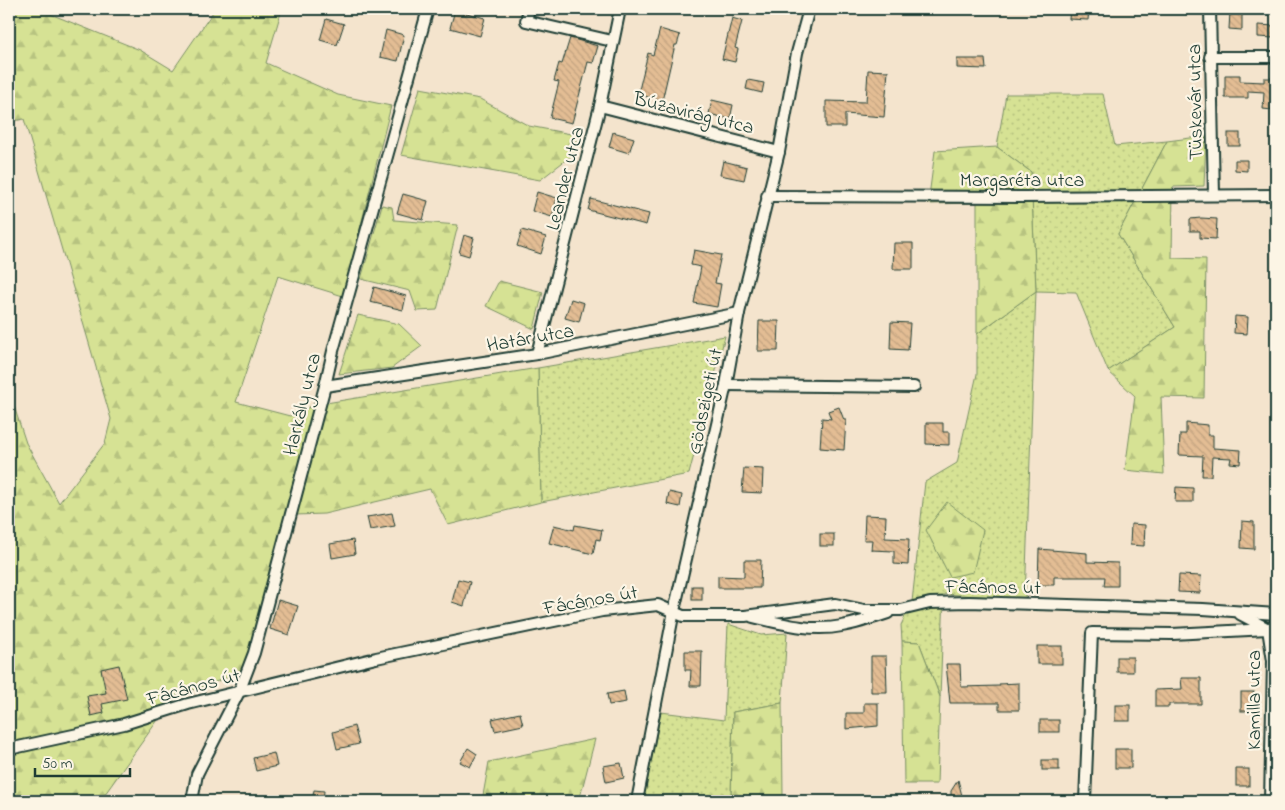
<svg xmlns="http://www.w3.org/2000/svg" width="1285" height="810" viewBox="0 0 1285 810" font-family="'Indie Flower',sans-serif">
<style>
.green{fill:url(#green-dots);stroke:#7a9064}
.forest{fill:url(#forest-firs);stroke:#7a9064}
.building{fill:url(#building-back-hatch);stroke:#1f3d34}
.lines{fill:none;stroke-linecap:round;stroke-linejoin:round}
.minor-casing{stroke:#1f3d34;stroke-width:14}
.minor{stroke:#fcf5e5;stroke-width:10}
.labels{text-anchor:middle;stroke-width:4.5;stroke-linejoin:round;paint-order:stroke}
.street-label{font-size:20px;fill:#1f3d34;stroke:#fcf5e5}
</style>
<defs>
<pattern id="green-dots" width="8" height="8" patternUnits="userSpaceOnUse" patternTransform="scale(1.25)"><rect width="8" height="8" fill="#d6e294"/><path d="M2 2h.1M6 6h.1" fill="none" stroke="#b7c380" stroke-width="1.8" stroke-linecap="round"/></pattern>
<pattern id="forest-firs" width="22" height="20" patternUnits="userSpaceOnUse" patternTransform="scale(1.25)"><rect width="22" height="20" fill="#d6e294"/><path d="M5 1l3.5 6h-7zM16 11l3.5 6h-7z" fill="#b7c380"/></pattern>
<pattern id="building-back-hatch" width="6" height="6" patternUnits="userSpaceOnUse" patternTransform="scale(1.25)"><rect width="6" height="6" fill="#e3bd94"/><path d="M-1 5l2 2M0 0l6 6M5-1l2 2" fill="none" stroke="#c2a380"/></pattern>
</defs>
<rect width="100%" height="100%" fill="#f4e4cd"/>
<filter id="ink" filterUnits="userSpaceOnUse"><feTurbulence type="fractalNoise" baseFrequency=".02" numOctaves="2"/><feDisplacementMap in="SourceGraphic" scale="10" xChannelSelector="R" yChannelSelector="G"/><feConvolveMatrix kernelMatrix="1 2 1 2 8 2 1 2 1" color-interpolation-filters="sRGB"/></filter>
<g filter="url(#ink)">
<!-- green -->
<g class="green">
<path d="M1006 94H1103L1115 146 1167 141 1118 234 1175 327 1108 371 1076 292 1036 291 1025 599 944 594 940 697 919 642 902 641 901 625 912 602 925 482 957 463 977 374V334L1036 291 1031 172 997 147Z"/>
<path d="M725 336 689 474 541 502 538 368Z"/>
<path d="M728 624 761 635 787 633 782 703 733 712 731 801H643L661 712 724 720Z"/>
</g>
<!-- forest -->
<g class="forest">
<path d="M10 9H38L140 50 173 70 215 9H282L266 63 338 95 391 106 343 296 278 276 236 402 290 416 314 405 538 368 541 502 448 525 430 489 324 514 295 515 252 669 175 696 100 801H9V391L26 443 59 503 105 443 111 419 24 119 9 122Z"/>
<path d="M420 88 480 99 529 126 576 135V152L540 180 401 155Z"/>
<path d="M1206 136 1204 186 1173 187 1172 258 1206 259 1204 398 1161 397 1164 474 1125 470 1135 396 1108 371 1175 327 1118 234 1167 141Z"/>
<path d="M997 147 1031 172 1036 291 977 334V203L928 204 935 151Z"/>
<path d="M382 205 392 207 394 220 458 225 437 310 417 311 410 291 361 279Z"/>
<path d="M499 281 543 292 534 329 486 306Z"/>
<path d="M358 315 399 324 422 346 392 368 339 374Z"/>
<path d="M947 502 983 530 973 572 950 577 926 530Z"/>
<path d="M902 641 919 642 940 697 937 784H904Z"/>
<path d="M782 703 783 797 838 799V801H731L733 712Z"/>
<path d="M595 739 579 801H482L489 762Z"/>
</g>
<!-- building -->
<g class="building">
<path d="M1070 9H1089L1088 20 1069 19Z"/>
<path d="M455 10 485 18 480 36 450 28Z"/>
<path d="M1230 12H1242V30L1229 29Z"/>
<path d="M732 18 742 21 735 48 738 49 735 62 722 59Z"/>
<path d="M326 19 344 24 337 45 320 40Z"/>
<path d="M1258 25 1275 26 1274 38 1258 37Z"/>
<path d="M660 29 680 35 677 45H675L662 101 638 94 648 53 653 55Z"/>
<path d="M386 30 404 35 398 61 380 57Z"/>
<path d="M570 38 598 46 593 63 588 62 572 123 550 118 559 82 554 81 559 63 562 64Z"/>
<path d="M957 59H985L986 69 957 68Z"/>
<path d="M868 70 888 71 884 117 845 114V127H826V101L866 102Z"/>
<path d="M1225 75H1240V81L1264 82V78H1274L1272 110 1263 109 1264 92 1248 91V98H1225Z"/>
<path d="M748 80 764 83 762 93 746 89Z"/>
<path d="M712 100 733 105 730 119 709 114Z"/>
<path d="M613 132 634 138 629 153 609 147Z"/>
<rect x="1228" y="133" width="12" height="13"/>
<path d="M1235 160H1247V171L1235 170Z"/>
<path d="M723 161 747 167 744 180 720 175Z"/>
<path d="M537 192 557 198 552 217 532 211Z"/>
<path d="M403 194 428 201 423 220 397 213Z"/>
<path d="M591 199 649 214 646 225 588 210Z"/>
<path d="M1201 218 1217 219 1216 239 1200 238V231H1190V219Z"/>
<path d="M522 230 546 237 541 254 517 246Z"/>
<path d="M464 235 474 238 469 256 459 253Z"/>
<path d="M894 243H913V269H893Z"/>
<path d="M694 250 721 255 715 283 721 284 717 307 694 303 701 267 691 265Z"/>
<path d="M374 287 406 296 403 310 370 302Z"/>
<path d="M571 299 584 303 579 322 565 318Z"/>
<path d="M1235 316 1248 317 1247 334 1234 333Z"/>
<path d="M759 321H779L778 351H758Z"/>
<path d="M891 322 910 323 908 350 890 349Z"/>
<path d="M839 407 844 420H846L844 450 820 448 822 418 831 419 828 411Z"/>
<path d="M926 423H943V432H949V445L926 444Z"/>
<path d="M1186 423 1208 425V435H1213V448L1241 450 1240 464 1230 463 1231 458 1212 457 1211 476H1202L1203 456 1179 455 1180 434H1186Z"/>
<path d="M744 468 763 469 762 493 742 492Z"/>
<path d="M1176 487 1193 488V502H1175Z"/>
<path d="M669 492 682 495 680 507 667 504Z"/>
<path d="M392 513 395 526 370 530 367 517Z"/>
<path d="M865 515 886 516 885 538 909 539 908 565 894 564V551L871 550 872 540H864Z"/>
<path d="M1242 521 1254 522V549L1241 548Z"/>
<path d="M1131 524 1145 525 1144 546 1130 545Z"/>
<path d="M554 525 574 530 575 525 602 530 600 540 596 539 593 554 549 543Z"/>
<rect x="820" y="534" width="14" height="12"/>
<path d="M353 540 355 554 332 558 330 544Z"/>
<path d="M1039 549 1087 553V562L1118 563V586H1104L1105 577H1054V585H1038Z"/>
<path d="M744 560H761L760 588H718V576L744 577Z"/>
<path d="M1179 575 1201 576 1200 593 1178 592Z"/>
<path d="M458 579 470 582 464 606 452 602Z"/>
<rect x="692" y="586" width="10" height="14"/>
<path d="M278 600 298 606 289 635 270 629Z"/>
<rect x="1037" y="646" width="25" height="18"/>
<path d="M685 651H702L701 686H690L691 670H685Z"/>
<path d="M871 656H886L887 692H871Z"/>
<rect x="1117" y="657" width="16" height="15"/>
<path d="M946 664H960L961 687 999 686V684L1019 683V710H999V703H950Z"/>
<path d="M119 665 127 699 102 704 104 713 91 716 87 696 106 693 101 669Z"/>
<path d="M1181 678H1201V704H1169V707H1155V690L1182 689Z"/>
<path d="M624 691 626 702 609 705 607 694Z"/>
<rect x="1241" y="692" width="13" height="19"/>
<path d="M864 703H878V726L846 729V713H864Z"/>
<rect x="1115" y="705" width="15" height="16"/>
<path d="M520 713 523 725 495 731 492 719Z"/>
<rect x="1040" y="720" width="19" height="12"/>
<path d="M354 726 359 744 337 749 333 732Z"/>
<path d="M468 748 477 754 470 767 460 762Z"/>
<rect x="1115" y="749" width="16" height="19"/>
<path d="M274 753 277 766 256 771 253 758Z"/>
<rect x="1042" y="760" width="17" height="10"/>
<path d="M621 763 624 778 606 782 603 766Z"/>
<rect x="1236" y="769" width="13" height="17"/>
<path d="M958 780 962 796 961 801H951V791Z"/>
<path d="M314 790 324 791 323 801H312Z"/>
</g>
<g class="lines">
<defs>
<g id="minor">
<path d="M529 9 526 21 612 41"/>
<path d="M1210 9 1214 195"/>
<path d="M1210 57H1276"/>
<path d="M600 106 779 152"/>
<path d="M767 196 1024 197 1276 195"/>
<path d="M537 354 600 106 620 9"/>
<path d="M726 385 914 387"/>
<path d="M325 386 537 354 739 313"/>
<path d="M1240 614 1276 633"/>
<path d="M753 617C783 624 812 632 842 626 858 623 873 618 888 613"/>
<path d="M1268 629 1273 661 1270 801"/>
<path d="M9 749 124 724 188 704 376 658 602 611 658 605 683 616H745L835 604 864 610H901L930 603 969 602 1203 609 1276 614"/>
<path d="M192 801 197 774 239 692 254 653 325 386 333 351 428 9"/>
<path d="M637 801 674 611 726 385 739 313 779 152 797 53 809 9"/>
<path d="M1085 801 1092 633 1172 634 1268 629 1276 625"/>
</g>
</defs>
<!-- minor casing -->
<use href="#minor" class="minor-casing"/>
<!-- minor -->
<use href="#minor" class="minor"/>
</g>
</g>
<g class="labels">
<!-- street labels -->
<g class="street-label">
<text transform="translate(1194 102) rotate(-91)" y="7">Tüskevár utca</text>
<text transform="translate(694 112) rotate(14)" y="7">Búzavirág utca</text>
<text transform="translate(564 178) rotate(-76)" y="7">Leander utca</text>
<text x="1022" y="186">Margaréta utca</text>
<text transform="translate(530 337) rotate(-10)" y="7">Határ utca</text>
<text transform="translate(704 401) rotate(-78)" y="7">Gödszigeti út</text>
<text transform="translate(301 404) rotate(-76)" y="7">Harkály utca</text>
<text transform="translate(993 586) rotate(1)" y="7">Fácános út</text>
<text transform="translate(590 599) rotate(-10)" y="7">Fácános út</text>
<text transform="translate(193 686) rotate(-15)" y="7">Fácános út</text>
<text transform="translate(1253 700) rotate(-90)" y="7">Kamilla utca</text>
</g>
</g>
<!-- margin -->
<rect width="1285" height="810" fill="none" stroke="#fcf5e5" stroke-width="30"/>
<rect x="15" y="15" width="1255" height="780" fill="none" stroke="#1f3d34" stroke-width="2" filter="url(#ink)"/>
<!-- scale -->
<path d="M35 768v8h95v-8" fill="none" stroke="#1f3d34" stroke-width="2.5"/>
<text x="42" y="768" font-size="15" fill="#1f3d34" stroke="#fcf5e5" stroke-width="4" paint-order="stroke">50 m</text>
</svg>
